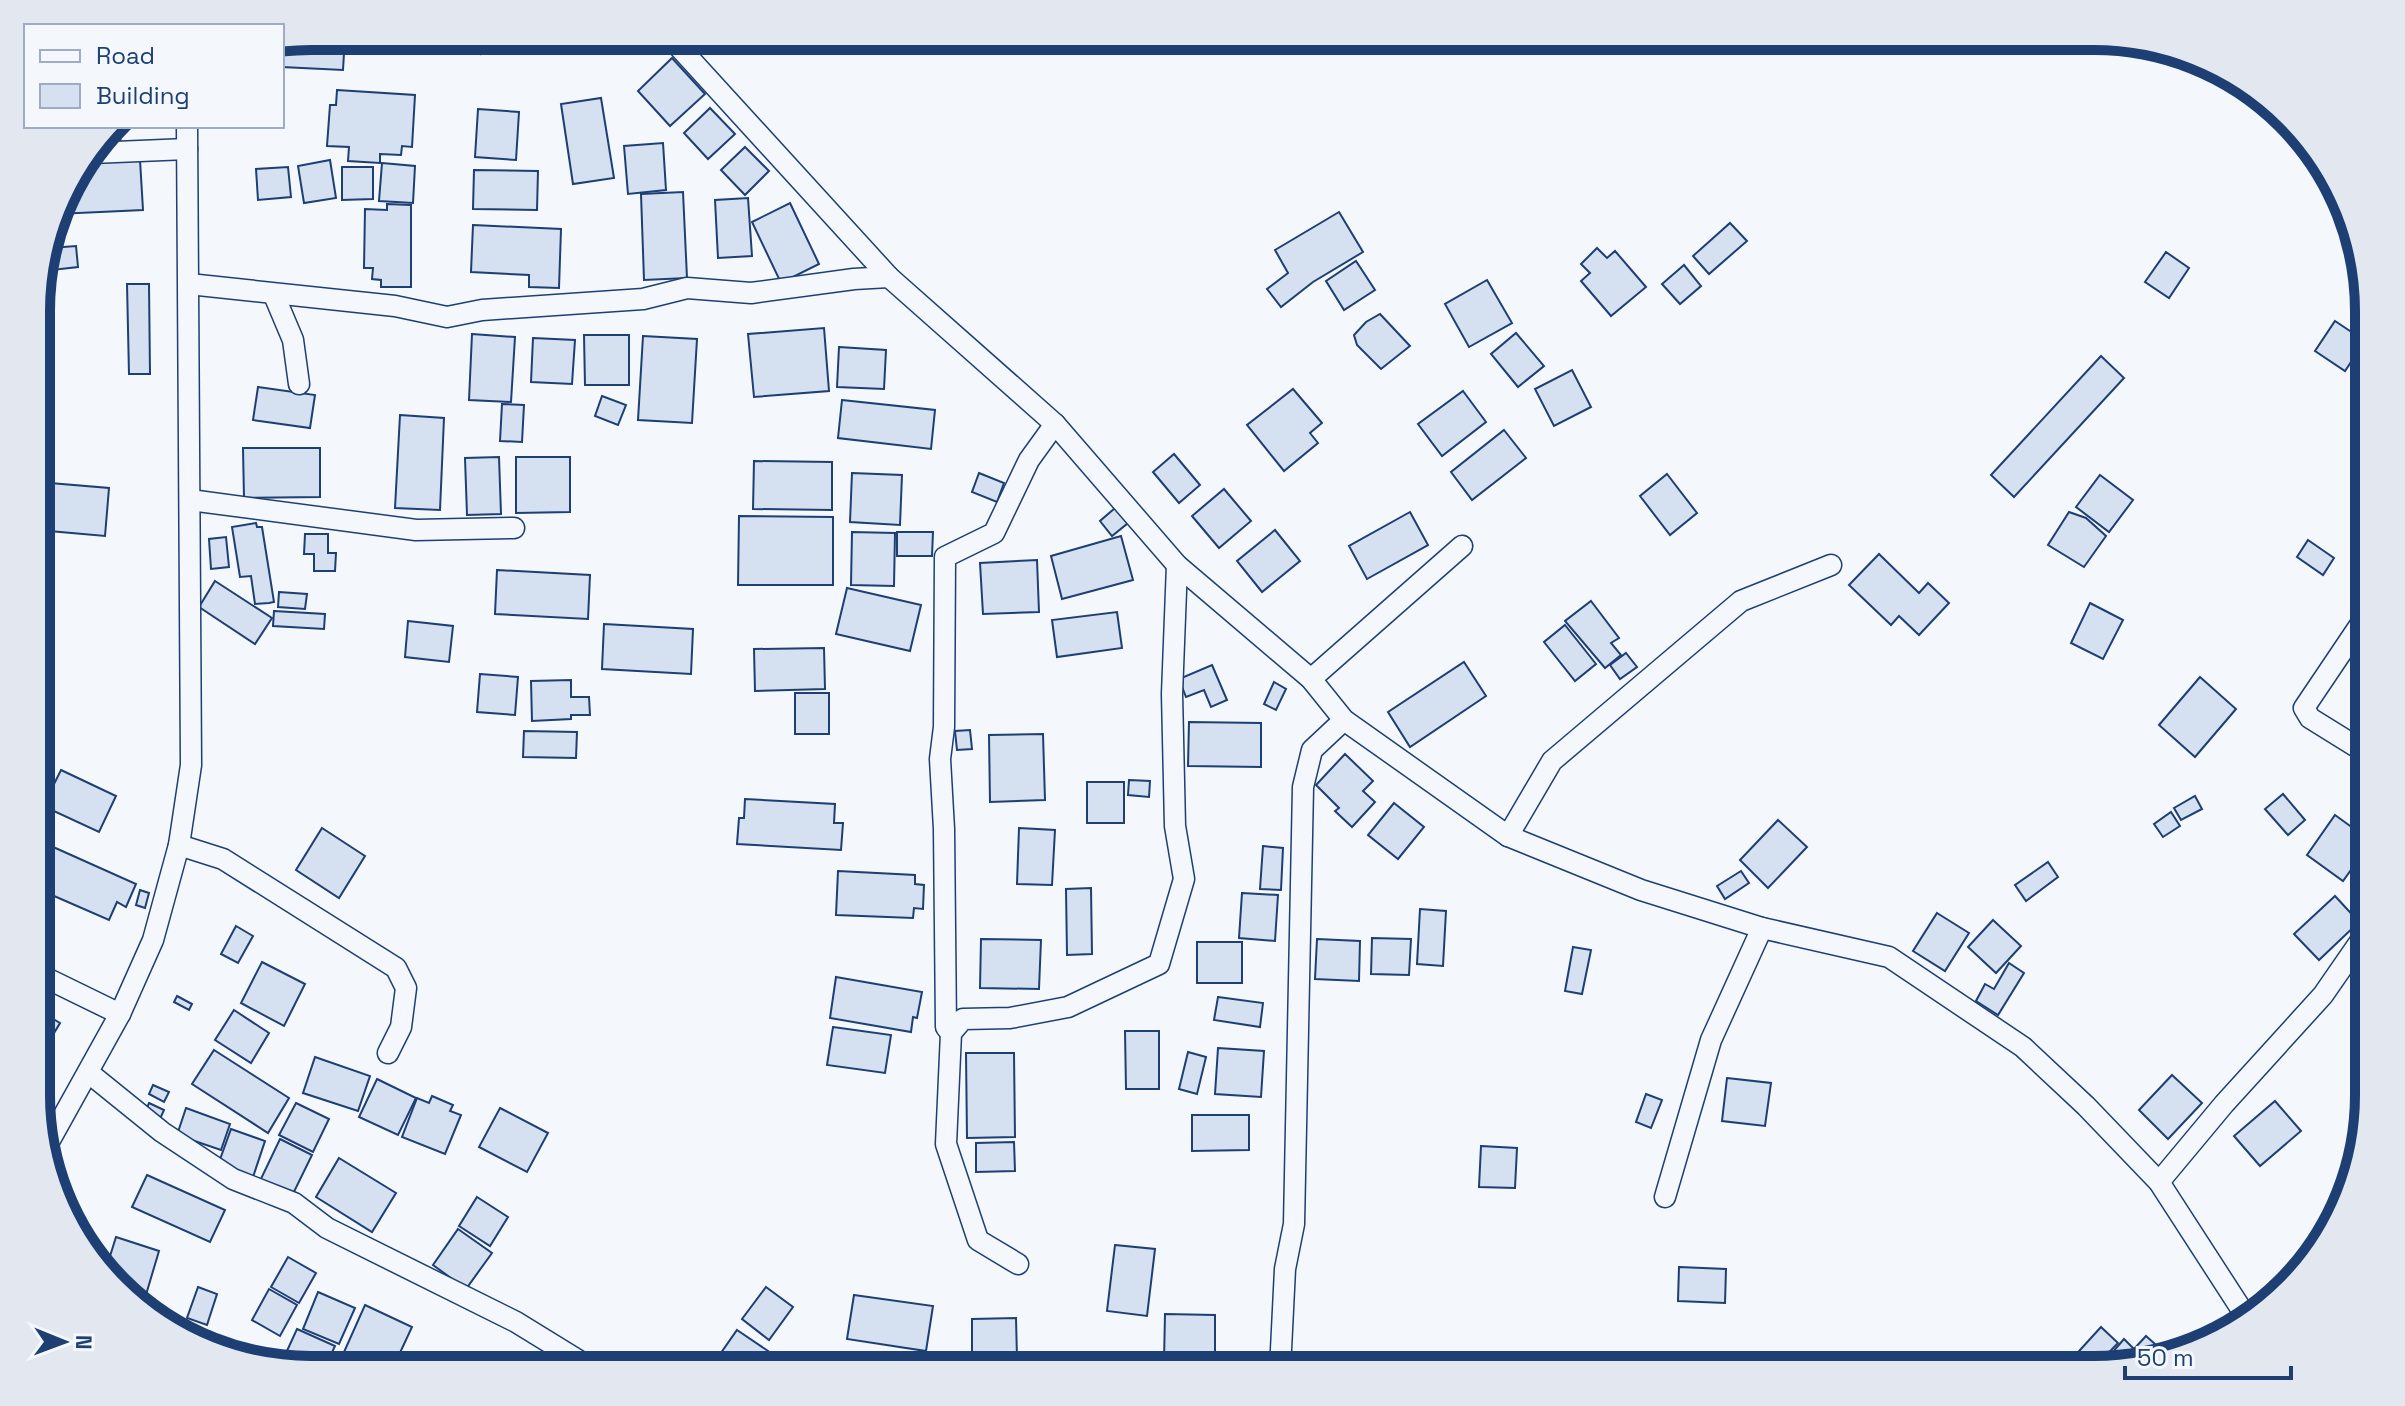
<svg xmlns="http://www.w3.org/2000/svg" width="2405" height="1406" viewBox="0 0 2405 1406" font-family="'Space Grotesk',sans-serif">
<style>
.building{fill:#d5e0f0;stroke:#1d3f73;stroke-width:2}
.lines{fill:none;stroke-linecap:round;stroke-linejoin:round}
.minor-casing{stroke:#1d3f73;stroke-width:23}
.minor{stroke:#f4f7fb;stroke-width:20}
.rim{fill:none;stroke:#1d3f73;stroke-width:10}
</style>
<rect width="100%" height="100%" fill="#f4f7fb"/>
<!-- building -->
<g class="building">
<path d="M311 36H345L343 70 282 67V42Z"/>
<path d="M478 36H521L523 48 481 54Z"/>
<path d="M672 58 705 94 670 126 638 91Z"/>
<path d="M337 90 415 95 412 147 402 146 401 155 380 154V163L348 161 349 147 327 146 330 105H336Z"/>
<path d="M601 98 614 178 573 184 561 104Z"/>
<path d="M710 108 735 134 708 159 684 133Z"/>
<path d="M478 109 519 112 516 160 475 157Z"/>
<path d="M113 126H121L120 149 97 147Z"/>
<path d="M663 143 666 190 628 194 624 146Z"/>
<path d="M745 147 769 171 745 195 721 170Z"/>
<path d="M140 160 143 210 57 214 65 189 85 162Z"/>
<path d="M330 160 336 198 304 203 298 166Z"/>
<path d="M382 163 415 166 413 203 379 201Z"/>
<path d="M288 167 291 197 258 200 256 169Z"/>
<path d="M342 167H373V199L342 200Z"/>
<path d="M474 170 538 171 537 210 473 209Z"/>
<path d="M683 192 687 278 644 280 641 194Z"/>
<path d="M748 198 752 256 718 258 715 200Z"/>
<path d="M790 203 819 264 781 283 752 222Z"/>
<path d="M387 204 411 205V287H381V280L372 279 373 268H364L365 209 387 210Z"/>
<path d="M1339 212 1363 252 1313 282 1281 307 1267 289 1288 273 1275 250Z"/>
<path d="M1730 223 1747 241 1709 274 1693 256Z"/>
<path d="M473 225 561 229 559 288 529 287V275L471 272Z"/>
<path d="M76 246 78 267 52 270 50 248Z"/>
<path d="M1597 248 1607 258 1615 251 1646 287 1611 316 1581 281 1590 273 1581 264Z"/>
<path d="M2166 252 2189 268 2169 298 2145 282Z"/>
<path d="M1356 261 1375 290 1344 310 1326 281Z"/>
<path d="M1684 265 1701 286 1680 304 1662 284Z"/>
<path d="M1487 280 1512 323 1469 347 1445 304Z"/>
<path d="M127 284H149L150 374H129Z"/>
<path d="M1380 314 1410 346 1381 369 1357 345 1354 335 1366 322Z"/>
<path d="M2335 321 2365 341 2345 371 2315 351Z"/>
<path d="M824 328 829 391 754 397 748 334Z"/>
<path d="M1516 333 1544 366 1518 387 1491 354Z"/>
<path d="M472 334 515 337 511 402 469 400Z"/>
<path d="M584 335H629V385H585Z"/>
<path d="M643 336 697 339 692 423 638 420Z"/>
<path d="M533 338 575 340 572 384 531 382Z"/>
<path d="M839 347 886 350 884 389 837 387Z"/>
<path d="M2101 356 2124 378 2014 497 1991 475Z"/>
<path d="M1572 370 1591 407 1554 426 1535 389Z"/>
<path d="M258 387 315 395 310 428 253 420Z"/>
<path d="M1293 389 1322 423 1310 433 1318 443 1284 471 1247 425Z"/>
<path d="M1463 391 1486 422 1442 456 1418 424Z"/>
<path d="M602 396 626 405 618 425 595 416Z"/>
<path d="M842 400 935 410 931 449 838 438Z"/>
<path d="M502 404 524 405 522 442 500 441Z"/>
<path d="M400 415 444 418 440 510 395 508Z"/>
<path d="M1504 430 1526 458 1472 500 1451 472Z"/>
<path d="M243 448H320V497L244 498Z"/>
<path d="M1174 454 1200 485 1179 503 1153 472Z"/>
<path d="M499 457 501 514 467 515 465 458Z"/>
<path d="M516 457H570V512L516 513Z"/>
<path d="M754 461 832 462V510L753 509Z"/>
<path d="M852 473 902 475 900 525 850 522Z"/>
<path d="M979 473 1004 483 997 502 972 492Z"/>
<path d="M1667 474 1697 513 1670 535 1640 496Z"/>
<path d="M2100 475 2133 500 2109 532 2076 507Z"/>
<path d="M38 482 109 488 105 536 38 530Z"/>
<path d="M1224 489 1251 521 1219 548 1192 516Z"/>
<path d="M1115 508 1128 523 1112 536 1100 521Z"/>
<path d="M1410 512 1428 545 1367 579 1349 546Z"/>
<path d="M2069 512 2086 518 2106 536 2084 567 2048 545Z"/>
<path d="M739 516 833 517V585H738Z"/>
<path d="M256 523 257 527H262L274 602 269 603 255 604 251 576 240 577 232 527Z"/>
<path d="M1275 530 1300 561 1262 592 1237 561Z"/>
<path d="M852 532 895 533 894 586 851 585Z"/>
<path d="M897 532H933L932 556H897Z"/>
<path d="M305 534H328V553H336L335 571H314V554H304Z"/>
<path d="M1121 536 1133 580 1062 599 1051 556Z"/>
<path d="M226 537 229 567 211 569 209 539Z"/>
<path d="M2308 540 2334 558 2323 575 2297 557Z"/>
<path d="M1879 554 1919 593 1928 583 1949 603 1919 635 1899 616 1891 625 1849 585Z"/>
<path d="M1037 560 1039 612 983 614 980 563Z"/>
<path d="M497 570 590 575 588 619 495 614Z"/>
<path d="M215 581 272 618 255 644 199 607Z"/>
<path d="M847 588 921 605 910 651 836 634Z"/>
<path d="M279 592 307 594 305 609 278 607Z"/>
<path d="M1591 601 1619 638 1611 643 1621 655 1605 668 1565 621Z"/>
<path d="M2090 603 2123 620 2103 659 2071 643Z"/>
<path d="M274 611 325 614 324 629 273 626Z"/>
<path d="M1117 612 1122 648 1057 657 1052 620Z"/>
<path d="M408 621 453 626 449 662 405 657Z"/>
<path d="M604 624 693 629 691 674 602 669Z"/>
<path d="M1565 625 1596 664 1575 681 1544 642Z"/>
<path d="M824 648 825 689 755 691 754 649Z"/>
<path d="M1626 653 1637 667 1620 679 1610 665Z"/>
<path d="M1464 662 1486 696 1410 747 1388 712Z"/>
<path d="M1212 665 1227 700 1211 707 1204 690 1186 697 1179 679Z"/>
<path d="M480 674 518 677 515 715 477 712Z"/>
<path d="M2200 677 2236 709 2195 757 2159 725Z"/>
<path d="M571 680V697H589L590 715H571V719L532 721 531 681Z"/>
<path d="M1274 682 1286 689 1276 710 1264 704Z"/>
<rect x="795" y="693" width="34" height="41"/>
<path d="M2368 696V715L2360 709Z"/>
<path d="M1189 722 1261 723V767L1188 766Z"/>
<path d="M970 730 972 749 957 750 955 731Z"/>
<path d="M524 731 577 732 576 758 523 757Z"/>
<path d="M1043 734 1045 800 990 802 989 735Z"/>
<path d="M1345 754 1373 781 1363 791 1375 802 1352 827 1335 811 1339 808 1316 785Z"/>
<path d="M61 770 116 796 99 832 43 806Z"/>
<path d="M1129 780 1150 781 1149 797 1128 795Z"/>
<rect x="1087" y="782" width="37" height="41"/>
<path d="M2283 794 2305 820 2288 835 2265 809Z"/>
<path d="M2195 796 2202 809 2181 820 2174 808Z"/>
<path d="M745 799 835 804 834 823H843L841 850 737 844 739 818H744Z"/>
<path d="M1394 803 1424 827 1398 859 1368 835Z"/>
<path d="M2171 812 2180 826 2163 837 2154 824Z"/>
<path d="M2335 815 2368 839V846L2343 881 2307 855Z"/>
<path d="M1778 820 1807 847 1768 888 1740 860Z"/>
<path d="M322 828 365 856 339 898 296 870Z"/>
<path d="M1019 828 1055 830 1052 885 1017 884Z"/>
<path d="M42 842 136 884 126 907 117 902 109 920 38 889V851Z"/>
<path d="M1263 846 1283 848 1281 890 1260 889Z"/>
<path d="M2048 862 2058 877 2026 901 2015 885Z"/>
<path d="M838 871 915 875V884L924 885 923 909 914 908 913 918 836 915Z"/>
<path d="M1741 871 1749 883 1725 899 1717 886Z"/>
<path d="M1091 888 1092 954 1067 955 1066 889Z"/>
<path d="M140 890 149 893 145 908 136 905Z"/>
<path d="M1242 893 1278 895 1275 941 1239 938Z"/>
<path d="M2335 896 2359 922 2319 960 2294 934Z"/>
<path d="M1420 909 1446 911 1443 966 1417 964Z"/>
<path d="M1937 913 1969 933 1945 971 1913 951Z"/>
<path d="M1993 920 2021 946 1996 973 1968 947Z"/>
<path d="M236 926 253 936 238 963 221 954Z"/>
<path d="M1372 938 1411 939 1409 975 1371 974Z"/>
<path d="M981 939 1041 940 1039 989 980 988Z"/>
<path d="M1317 939 1360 941 1359 981 1315 979Z"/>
<rect x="1197" y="942" width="45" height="41"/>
<path d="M1573 947 1591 950 1582 994 1565 991Z"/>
<path d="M262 962 305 984 284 1026 241 1003Z"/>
<path d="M2009 963 2024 973 1998 1015 1976 1001 1985 984 1994 989Z"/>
<path d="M836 977 922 992 917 1018 913 1017 911 1032 830 1018Z"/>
<path d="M177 996 192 1004 189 1010 174 1002Z"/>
<path d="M1218 997 1263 1003 1260 1027 1214 1020Z"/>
<path d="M38 1010 60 1023 38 1060Z"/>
<path d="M234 1010 269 1033 251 1063 215 1040Z"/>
<path d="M833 1027 891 1035 885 1073 827 1065Z"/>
<path d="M1125 1031H1159V1089H1126Z"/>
<path d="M1218 1048 1264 1051 1261 1097 1215 1094Z"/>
<path d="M214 1050 289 1098 268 1133 192 1084Z"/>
<path d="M1188 1052 1206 1057 1197 1094 1179 1089Z"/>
<path d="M966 1053H1014L1015 1137 967 1138Z"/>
<path d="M315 1057 370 1076 358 1111 303 1093Z"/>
<path d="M2172 1075 2202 1103 2168 1139 2139 1110Z"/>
<path d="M1727 1078 1771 1083 1765 1126 1722 1121Z"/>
<path d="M377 1079 416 1098 398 1135 359 1117Z"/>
<path d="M153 1085 169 1092 164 1102 149 1094Z"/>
<path d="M1646 1094 1662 1100 1651 1128 1636 1122Z"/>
<path d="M432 1096 453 1105 450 1111 461 1115 445 1154 402 1137 417 1098 429 1103Z"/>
<path d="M2275 1101 2301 1131 2260 1166 2234 1136Z"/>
<path d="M149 1103 164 1110 160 1119 145 1112Z"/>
<path d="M296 1103 329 1119 313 1152 279 1135Z"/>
<path d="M186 1108 230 1124 221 1150 177 1135Z"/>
<path d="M500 1108 548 1133 527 1172 479 1147Z"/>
<path d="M1192 1115H1249V1150L1192 1151Z"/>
<path d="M231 1129 265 1141 253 1177 218 1165Z"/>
<path d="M280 1139 312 1155 290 1200 258 1185Z"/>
<path d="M1014 1142 1015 1171 976 1172V1143Z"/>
<path d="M1481 1146 1517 1148 1515 1188 1479 1187Z"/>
<path d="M339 1158 396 1193 372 1232 316 1197Z"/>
<path d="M147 1175 225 1210 210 1242 132 1207Z"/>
<path d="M477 1197 508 1217 490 1246 459 1226Z"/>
<path d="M458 1229 492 1253 466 1289 433 1265Z"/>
<path d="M116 1237 159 1251 145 1298 132 1294 106 1269Z"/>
<path d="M1115 1245 1155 1249 1147 1316 1107 1311Z"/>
<path d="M288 1257 316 1273 299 1303 271 1287Z"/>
<path d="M1679 1267 1726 1269 1725 1303 1678 1301Z"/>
<path d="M198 1287 217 1294 207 1325 187 1318Z"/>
<path d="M766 1287 793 1307 769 1340 742 1319Z"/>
<path d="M269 1289 297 1305 280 1336 252 1320Z"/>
<path d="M318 1292 355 1308 339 1344 303 1329Z"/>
<path d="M854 1295 933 1306 926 1351 847 1339Z"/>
<path d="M365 1305 412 1327 392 1370H359L340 1361Z"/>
<path d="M1165 1314 1215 1315V1361H1164Z"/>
<path d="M1016 1318 1017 1358 972 1359V1319Z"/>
<path d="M2101 1327 2118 1343 2093 1369H2079L2070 1361Z"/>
<path d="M182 1329 201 1340 179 1334Z"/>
<path d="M297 1329 335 1346 324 1370 286 1353Z"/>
<path d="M737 1330 771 1353 760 1370H709Z"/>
<path d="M2146 1336 2164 1352 2162 1354 2111 1369H2098L2124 1339 2134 1349Z"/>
<path d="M857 1356 906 1365V1370H854Z"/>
<path d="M1421 1365 1461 1366V1370H1421Z"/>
</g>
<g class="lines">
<defs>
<g id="minor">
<path d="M669 36 889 277 1055 424 1177 565 1311 679 1344 720 1508 836 1641 890 1762 928 1889 957 2023 1047 2086 1106 2159 1182 2247 1318"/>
<path d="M92 153 187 149"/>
<path d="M189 284 395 306 447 317 482 310 643 299 687 288 751 293 854 279 889 277"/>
<path d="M274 295 293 340 299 384"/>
<path d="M190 500 416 530 514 528"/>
<path d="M2368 613 2304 708 2310 718 2368 754"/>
<path d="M1311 679 1462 546"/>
<path d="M1508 836 1552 761 1741 601 1831 565"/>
<path d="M179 845 223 859 396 968 406 988 401 1027 388 1053"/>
<path d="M38 974 120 1014"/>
<path d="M951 1033 946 1027 944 829 940 759 944 727 945 557 994 533 1029 460 1055 424"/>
<path d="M89 1073 162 1132 233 1179 294 1203 327 1228 516 1322 594 1370"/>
<path d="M45 1149 120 1014 153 940 179 845 191 765 187 126"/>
<path d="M2159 1182 2224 1104 2323 995 2368 930"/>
<path d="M1665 1197 1711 1040 1762 928"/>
<path d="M1018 1264 978 1240 946 1144 951 1033 963 1019 1010 1018 1068 1007 1159 964 1184 879 1175 826 1172 694 1177 565"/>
<path d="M1280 1370 1285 1269 1294 1224 1303 787 1312 750 1344 720"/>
</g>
</defs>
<!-- minor casing -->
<use href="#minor" class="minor-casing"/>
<!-- minor -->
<use href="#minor" class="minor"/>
</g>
<!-- crop -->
<path d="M0 0H2405V1406H0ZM311 50H2094A261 261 0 0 1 2355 311V1095A261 261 0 0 1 2094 1356H311A261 261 0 0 1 50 1095V311A261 261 0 0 1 311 50Z" fill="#e3e8f0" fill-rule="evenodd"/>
<path class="rim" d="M311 50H2094A261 261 0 0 1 2355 311V1095A261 261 0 0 1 2094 1356H311A261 261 0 0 1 50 1095V311A261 261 0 0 1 311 50Z"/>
<!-- legend -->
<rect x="24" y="24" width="260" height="104" fill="#f4f7fb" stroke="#9eadc5" stroke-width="2"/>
<rect x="40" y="50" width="40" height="12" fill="#f4f7fb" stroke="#9eadc5" stroke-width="2"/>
<text x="96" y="64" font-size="24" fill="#1d3f73">Road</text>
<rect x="40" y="84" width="40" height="24" fill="#d5e0f0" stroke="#9eadc5" stroke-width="2"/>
<text x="96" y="104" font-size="24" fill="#1d3f73">Building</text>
<!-- north arrow -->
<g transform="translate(64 1342) rotate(91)" stroke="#f4f7fb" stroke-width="6" paint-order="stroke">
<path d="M0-6L14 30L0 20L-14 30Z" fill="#1d3f73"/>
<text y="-12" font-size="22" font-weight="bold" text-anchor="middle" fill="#1d3f73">N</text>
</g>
<!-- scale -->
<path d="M2125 1366v12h166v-12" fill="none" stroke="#1d3f73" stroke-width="4"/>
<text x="2137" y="1366" font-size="24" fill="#1d3f73" stroke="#f4f7fb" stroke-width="6" paint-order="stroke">50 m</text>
</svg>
